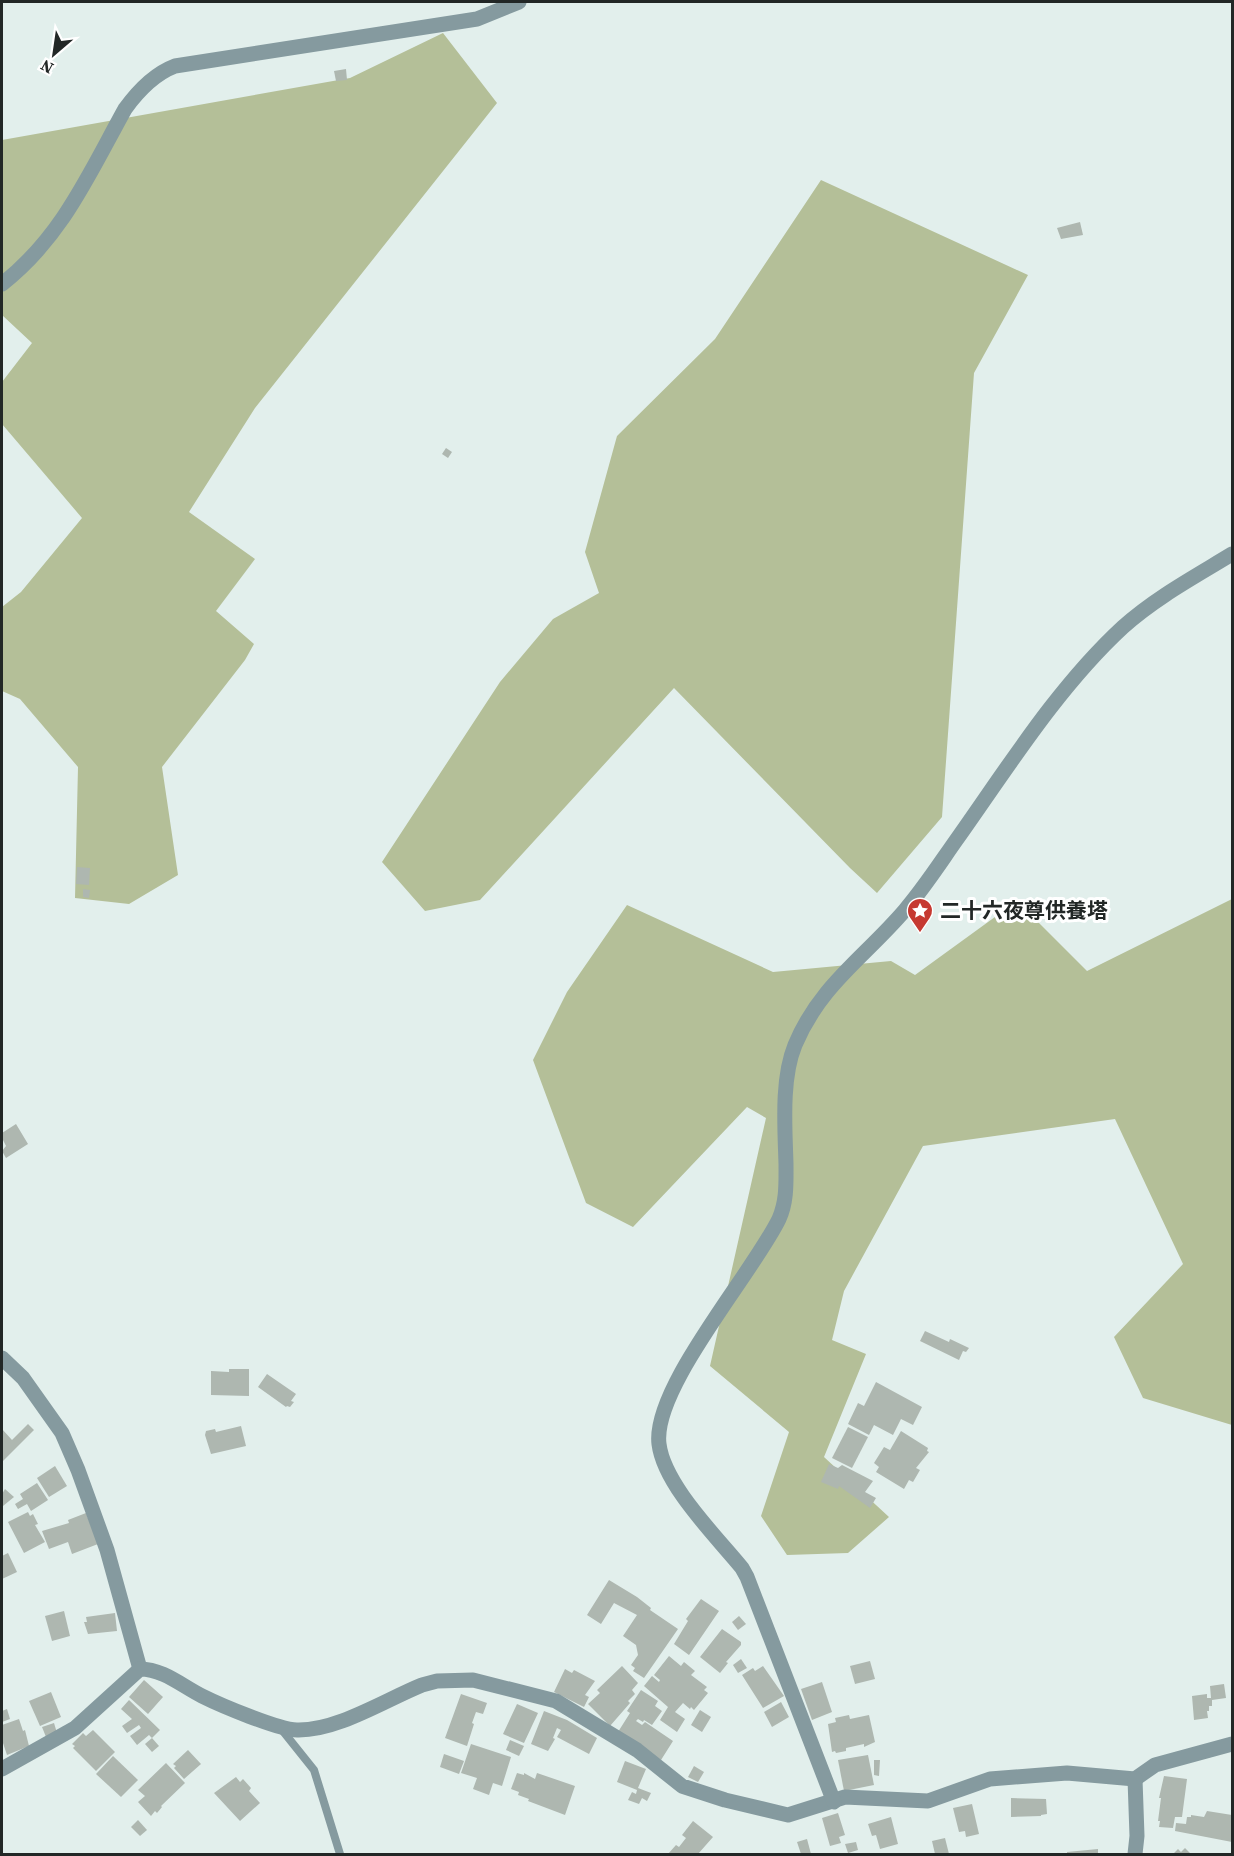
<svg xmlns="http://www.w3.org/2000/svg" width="1234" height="1856" viewBox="0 0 1234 1856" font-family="'Source Serif 4','Noto Sans JP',serif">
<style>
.forest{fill:#b4bf98}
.building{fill:#aeb7b0}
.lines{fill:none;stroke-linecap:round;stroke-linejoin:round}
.lane{stroke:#859a9f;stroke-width:8}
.street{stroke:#859a9f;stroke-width:15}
.labels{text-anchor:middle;stroke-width:6;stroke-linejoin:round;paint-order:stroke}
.poi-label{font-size:21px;font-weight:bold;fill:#222726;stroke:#fff;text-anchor:start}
</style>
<rect width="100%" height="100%" fill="#e2efec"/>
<!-- forest -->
<g class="forest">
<path d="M443 33 497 103 255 408 189 512 255 559 216 611 254 644 245 660 162 767 178 875 129 904 75 898 78 767 20 699 2 691V607L21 592 82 518 2 424V382L32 343 2 315V140L350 78Z"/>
<path d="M821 180 1028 275 974 373 942 817 877 893 850 868 674 688 480 900 425 911 382 862 500 682 553 619 599 593 585 552 617 436 715 339Z"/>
<path d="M1232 899V1425L1143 1398 1114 1337 1183 1264 1115 1119 923 1146 844 1291 832 1340 866 1354 824 1457 889 1517 848 1553 787 1555 761 1516 789 1432 710 1366 766 1118 747 1107 633 1227 586 1203 533 1060 567 992 627 905 773 972 891 961 915 975 1017 901 1087 971Z"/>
</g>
<!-- building -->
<g class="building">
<path d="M346 69 347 80 336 81 334 71Z"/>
<path d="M1080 222 1083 235 1061 239 1057 228Z"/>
<path d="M446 448 452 452 448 458 442 454Z"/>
<path d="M77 867 90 868 89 885 76 884Z"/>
<path d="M83 889 90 890 89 898 83 897Z"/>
<path d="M16 1124 28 1144 6 1158 2 1151 6 1146 2 1138V1133Z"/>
<path d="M925 1331 949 1342 950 1339 969 1348 966 1352 963 1351 959 1360 920 1341Z"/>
<path d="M229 1369H249V1396L211 1395V1371L229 1372Z"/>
<path d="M267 1374 296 1394 291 1401 294 1402 290 1407 287 1406 286 1407 258 1387Z"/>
<path d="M876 1382 922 1407 913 1425 901 1419 893 1435 874 1425 869 1435 848 1424 858 1403 864 1406Z"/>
<path d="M28 1424 34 1430 2 1462V1429L12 1440Z"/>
<path d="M241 1426 246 1446 211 1454 205 1435 206 1431 215 1429 216 1432Z"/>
<path d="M848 1427 868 1437 852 1468 832 1458Z"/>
<path d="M901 1431 928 1448 927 1451 929 1452 916 1468 920 1470 913 1482 909 1480 904 1489 876 1472 879 1467 874 1463 884 1447 890 1450Z"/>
<path d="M829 1464 838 1468 842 1465 873 1481 865 1492 876 1498 870 1508 839 1486 838 1489 821 1482Z"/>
<path d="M55 1466 67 1486 49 1497 37 1478Z"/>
<path d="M37 1483 48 1500 31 1511 27 1504 18 1509 15 1504 23 1499 20 1494Z"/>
<path d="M5 1489 14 1497 3 1506 2 1504V1494Z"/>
<path d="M28 1512 30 1516 33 1514 38 1524 35 1525 45 1542 24 1553 8 1522Z"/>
<path d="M86 1513 98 1544 72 1554 68 1542 49 1549 42 1531 69 1523 68 1520Z"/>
<path d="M8 1553 17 1572 2 1579V1556Z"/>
<path d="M609 1580 637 1597 651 1608 650 1610 678 1629 644 1678 633 1671 635 1668 631 1665 638 1655 636 1645 623 1636 637 1615 614 1603 601 1624 587 1615Z"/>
<path d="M701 1599 719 1611 689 1655 674 1644 688 1621 686 1619Z"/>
<path d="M64 1611 70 1636 52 1641 45 1616Z"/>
<path d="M115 1613 117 1631 88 1634 84 1622H87L86 1617Z"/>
<path d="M739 1616 746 1624 738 1630 732 1622Z"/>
<path d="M722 1629 741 1642V1645L726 1662 728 1663 720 1673 700 1657Z"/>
<path d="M669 1656 681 1666 684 1662 695 1671 691 1675 707 1687 704 1690 708 1693 694 1710 691 1707 690 1709 683 1703 675 1712 685 1719 677 1732 660 1720 668 1707 644 1686 652 1676 659 1682 660 1680 654 1675Z"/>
<path d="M741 1659 747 1668 738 1673 733 1665Z"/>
<path d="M870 1661 875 1679 855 1684 850 1666Z"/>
<path d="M622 1666 638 1683 632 1690 635 1694 628 1701 630 1703 610 1726 588 1704 600 1693 597 1690Z"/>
<path d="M763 1666 784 1696 763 1708 742 1675 753 1668 755 1671Z"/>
<path d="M565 1669 572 1673 574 1670 595 1681 585 1695 589 1697 584 1707 554 1692Z"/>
<path d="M144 1680 163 1697 148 1714 129 1697Z"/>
<path d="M822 1682 832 1712 812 1720 801 1689Z"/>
<path d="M1224 1684 1226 1698 1212 1700V1706H1209V1711H1207L1208 1718 1194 1720 1192 1696 1207 1694V1698H1211L1210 1686Z"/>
<path d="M641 1690 658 1701 655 1706 662 1711 652 1725 644 1720 643 1722 638 1719 636 1721 642 1725 645 1722 673 1741 661 1760 618 1732 630 1713 627 1711Z"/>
<path d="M51 1692 61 1717 40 1726 29 1701Z"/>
<path d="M461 1694 487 1703 483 1714 476 1712 472 1723 474 1724 467 1746 445 1738Z"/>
<path d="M129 1700 160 1730 152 1738 149 1735 137 1745 130 1736 141 1728 139 1725 127 1733 122 1726 132 1719 121 1709Z"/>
<path d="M781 1702 789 1717 772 1727 764 1712Z"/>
<path d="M517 1704 538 1713 524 1743 503 1734Z"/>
<path d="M7 1709 10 1719 2 1722V1711Z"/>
<path d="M700 1710 711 1717 702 1732 691 1725Z"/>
<path d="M544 1711 567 1720 597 1738 589 1754 557 1737 561 1730 557 1728 553 1738 555 1739 548 1751 531 1744Z"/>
<path d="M849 1715 850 1719 869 1715 875 1742 864 1747V1744L846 1748V1751L836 1753 835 1751 832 1752 828 1724 836 1722 835 1718Z"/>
<path d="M19 1719 23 1731 25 1730 29 1746 7 1755 2 1740V1725Z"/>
<path d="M54 1723 57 1733 46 1737 42 1727Z"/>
<path d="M93 1730 115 1752 96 1771 73 1748 75 1746 72 1744 83 1733 86 1736Z"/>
<path d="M152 1738 159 1746 152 1752 145 1744Z"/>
<path d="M510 1740 524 1746 519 1756 506 1750Z"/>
<path d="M471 1744 511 1757 502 1786 493 1783 489 1795 473 1789 477 1778 461 1773Z"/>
<path d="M188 1750 201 1764 184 1779 174 1768 176 1766 173 1764Z"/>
<path d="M444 1754 464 1761 459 1774 440 1767Z"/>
<path d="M868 1755 874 1785 844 1791 838 1760Z"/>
<path d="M113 1756 138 1780 121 1797 96 1774Z"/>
<path d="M874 1760H880L879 1776 874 1775Z"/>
<path d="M625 1761 646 1769 638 1788 651 1793 647 1801 642 1798 639 1804 628 1800 632 1792 636 1794 637 1790 617 1782Z"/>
<path d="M166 1763 185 1783 161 1806 162 1807 157 1813 155 1811 151 1816 138 1802 145 1796 138 1790Z"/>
<path d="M694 1766 704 1772 698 1782 688 1777Z"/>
<path d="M517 1773 524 1775V1773L535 1779 537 1773 575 1786 565 1815 528 1801 529 1799 518 1795 519 1792 511 1789Z"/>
<path d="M1164 1776 1187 1779 1182 1817H1175L1173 1828 1159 1827 1160 1821H1158L1161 1798H1159Z"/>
<path d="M236 1777 240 1782 243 1779 251 1788 249 1791 260 1803 240 1821 214 1793Z"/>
<path d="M1011 1798 1046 1799 1047 1814 1041 1815V1816L1011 1817Z"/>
<path d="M972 1804 979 1834 966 1837 965 1831 959 1832 953 1808Z"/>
<path d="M1207 1811 1232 1815V1842L1175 1831 1176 1823 1186 1824 1187 1817H1191V1815L1204 1817Z"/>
<path d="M838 1813 845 1835 839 1837 841 1843 830 1846 822 1818Z"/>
<path d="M891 1817 898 1844 880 1849 876 1835 872 1836 868 1824Z"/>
<path d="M138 1820 147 1830 140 1836 131 1827Z"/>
<path d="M693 1821 713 1837 698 1854H668L676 1845 679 1847 686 1838 682 1835Z"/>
<path d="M945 1838 949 1854H935L932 1841Z"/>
<path d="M807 1839 811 1854H801L797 1842Z"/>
<path d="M856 1842 858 1850 848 1853 845 1844Z"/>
<path d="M1185 1848 1191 1854H1173L1178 1849 1181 1852Z"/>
<path d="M1098 1849V1854H1067V1852Z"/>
</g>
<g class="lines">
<!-- lane -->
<path class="lane" d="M282 1730 314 1770 340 1854"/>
<!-- street -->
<g class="street">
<path d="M2 284C62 237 89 174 125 109 138 91 154 74 175 66L477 19 519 2"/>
<path d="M2 1358 23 1378 62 1433 78 1470 107 1550 140 1669"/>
<path d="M2 1769 75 1728 140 1669C163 1669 182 1686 202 1696 220 1705 279 1730 297 1730 337 1731 385 1700 422 1685L437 1681 473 1680 556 1701 637 1750 682 1786 725 1800 788 1815 845 1797 928 1801 990 1779 1067 1773 1135 1779 1155 1765 1232 1744"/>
<path d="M1135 1779 1137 1836 1135 1854"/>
<path d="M834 1802 747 1577 742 1568C716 1536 664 1485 659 1444 652 1388 753 1273 779 1219 787 1201 786 1183 786 1164 785 1128 781 1079 795 1045 820 985 865 957 905 910 924 888 940 863 957 839 1008 767 1058 687 1123 627 1155 598 1196 576 1232 554"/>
</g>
</g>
<!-- icons -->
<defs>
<symbol id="sight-pin" viewBox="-11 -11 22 30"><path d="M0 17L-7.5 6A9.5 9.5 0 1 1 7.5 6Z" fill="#c63931" stroke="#fff"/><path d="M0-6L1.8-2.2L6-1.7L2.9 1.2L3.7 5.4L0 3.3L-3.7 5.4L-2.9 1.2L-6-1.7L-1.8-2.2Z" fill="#fff"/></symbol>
</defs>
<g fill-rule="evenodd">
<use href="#sight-pin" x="905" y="896" width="30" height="40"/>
</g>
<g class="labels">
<!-- poi labels -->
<g class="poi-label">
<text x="940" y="918">二十六夜尊供養塔</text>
</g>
</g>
<!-- border -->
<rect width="1234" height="1856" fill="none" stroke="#222726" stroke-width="6"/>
<!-- north arrow -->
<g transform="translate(54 54) rotate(209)" stroke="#ffffff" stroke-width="4.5" paint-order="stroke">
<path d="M0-4.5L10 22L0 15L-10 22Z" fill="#222726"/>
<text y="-9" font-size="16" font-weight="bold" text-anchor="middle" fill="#222726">N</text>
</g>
</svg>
